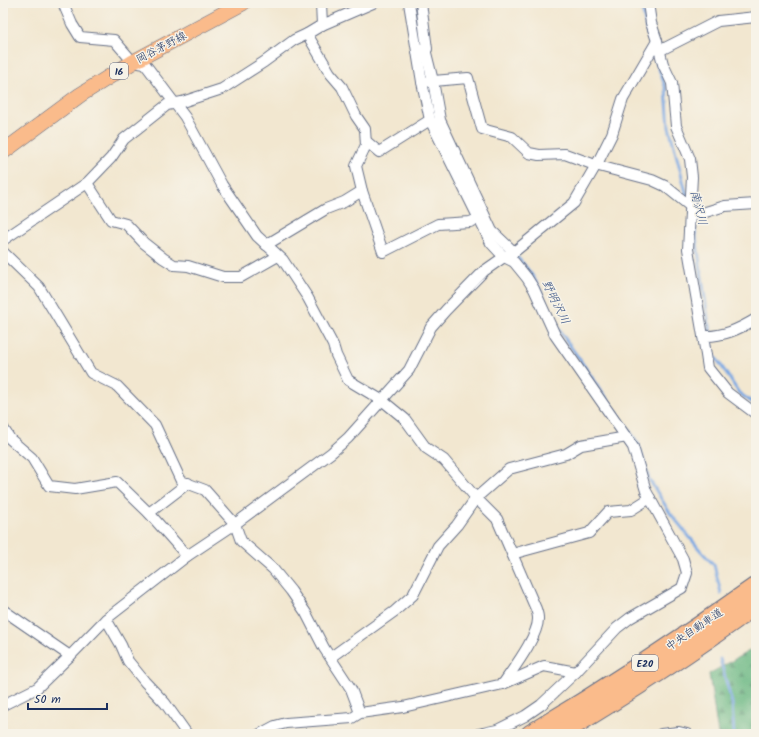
<svg xmlns="http://www.w3.org/2000/svg" width="759" height="737" viewBox="0 0 759 737" font-family="Kalam,'Klee One',sans-serif">
<style>
.forest{fill:url(#forest-firs);stroke:#40726f}
.lines{fill:none;stroke-linecap:round;stroke-linejoin:round}
.stream{stroke:#7aa8e3;stroke-width:3}
.minor-casing{stroke:#666f86;stroke-width:12}
.primary-casing{stroke:#666f86;stroke-width:16}
.motorway-casing{stroke:#666f86;stroke-width:20}
.minor{stroke:#fff;stroke-width:10}
.primary{stroke:#fabb8b;stroke-width:15}
.motorway{stroke:#fabb8b;stroke-width:18}
.labels{text-anchor:middle;stroke-width:3;stroke-linejoin:round;paint-order:stroke}
.shield{fill:#f7f3e8;stroke:#5d6a87;stroke-width:1}
.shield-label{font-size:10px;font-weight:bold;fill:#1b2f5e}
.street-label{font-size:11px;fill:#1b2f5e;stroke:#f7f3e8}
.water-label{font-size:12px;font-style:italic;fill:#385386;stroke:#f7f3e8}
</style>
<defs>
<pattern id="forest-firs" width="22" height="20" patternUnits="userSpaceOnUse"><rect width="22" height="20" fill="#66b680"/><path d="M5 1l3.5 6h-7zM16 11l3.5 6h-7z" fill="#53946c"/></pattern>
</defs>
<rect width="100%" height="100%" fill="#f7f3e8"/>
<filter id="ink" filterUnits="userSpaceOnUse"><feTurbulence type="fractalNoise" baseFrequency=".025" numOctaves="2"/><feDisplacementMap in="SourceGraphic" scale="8" xChannelSelector="R" yChannelSelector="G"/><feConvolveMatrix kernelMatrix="1 2 1 2 8 2 1 2 1" color-interpolation-filters="sRGB"/></filter>
<filter id="wash" filterUnits="userSpaceOnUse"><feTurbulence type="fractalNoise" baseFrequency=".012" numOctaves="4" result="noise"/><feDisplacementMap in="SourceGraphic" scale="16" xChannelSelector="R" yChannelSelector="G"/><feGaussianBlur stdDeviation="0.9" result="paint"/><feColorMatrix in="noise" values="0 0 0 0 0 0 0 0 0 0 0 0 0 0 0 0 0 1.4 0 .05"/><feComposite in="paint" operator="in"/></filter>
<g filter="url(#wash)">
<rect width="100%" height="100%" fill="#f2e7d0"/>
<!-- forest -->
<path class="forest" d="M756 647V734H718L709 674Z"/>
<g class="lines">
<!-- stream -->
<g class="stream">
<path d="M641 3 646 28 651 45"/>
<path d="M653 52 666 89 669 127 687 196"/>
<path d="M694 223 713 353 739 393 756 405"/>
<path d="M514 254C530 270 537 281 545 302"/>
<path d="M555 324 638 443 649 479 670 513 700 550 714 565 721 593"/>
<path d="M720 659 732 703 734 734"/>
</g>
</g>
</g>
<g filter="url(#ink)">
<g class="lines">
<defs>
<g id="minor">
<path d="M63 3 72 24 80 37 114 40 133 62 145 64 185 117 222 185 257 236 283 260 308 298 333 345 336 355 348 380 383 401 405 419 426 448 444 460 476 498 497 519 536 609C537 612 538 615 538 618 539 635 513 669 503 684"/>
<path d="M321 3 322 25 373 3"/>
<path d="M409 3 422 82 430 120 435 130 491 243 504 257 514 262 527 278 534 289 555 335 633 447 646 491 683 559 687 573 682 588 630 618 617 628 576 672 541 705 525 716 497 730 478 734"/>
<path d="M421 3 427 49H422"/>
<path d="M648 3 651 23 657 41 663 64 672 83 676 126 690 159 692 177 688 249 703 336C723 337 739 329 756 319"/>
<path d="M425 49 433 81 440 120 492 231 514 252"/>
<path d="M659 51 718 21 756 17"/>
<path d="M422 82 468 78 482 129 512 137 529 153 539 155 565 154 595 165 652 180 665 186 690 206"/>
<path d="M366 141 379 152 430 120"/>
<path d="M87 183 111 220 126 224 144 243 163 258 174 265 188 266 223 277H241L278 256"/>
<path d="M362 191 383 252 438 224 470 222 478 219"/>
<path d="M690 212 696 215 725 206 756 204"/>
<path d="M3 240 87 183 111 158 124 139 167 105 182 102 222 89 264 62 294 40 307 34 322 25"/>
<path d="M266 245 326 209 344 202 362 191 356 166 366 145 365 129 356 116 342 87 330 73 307 34"/>
<path d="M3 252 39 287 91 373 117 386 155 425 181 481 205 490 235 524 241 541 273 569 291 591 306 613 324 648 351 689 360 713"/>
<path d="M703 336 708 368 728 393 756 414"/>
<path d="M3 428 10 439 32 458 49 486 75 489 117 482 149 513 187 556"/>
<path d="M149 513 188 483"/>
<path d="M512 554 589 533 608 512 631 510 650 498"/>
<path d="M3 610 70 656"/>
<path d="M106 619 121 645 128 661 145 682 165 703 187 734"/>
<path d="M331 657 395 611 413 595 438 546 457 525 476 498 509 469 566 454 581 445 627 437"/>
<path d="M3 705 37 688 70 656 106 619 187 556 235 524 331 453 348 438 409 370 431 327 446 310 484 271 504 257 514 252 574 203 599 160 612 134 623 99 657 41"/>
<path d="M260 734 275 726 286 723 352 718 360 713 403 707 503 684 544 666 576 672"/>
<path d="M661 734 679 732 687 734"/>
</g>
<path id="primary" d="M3 152 80 95 133 62 243 3"/>
<g id="motorway">
<path d="M530 734C607 688 683 638 756 586"/>
<path d="M560 734C627 694 693 651 756 605"/>
</g>
</defs>
<!-- minor casing -->
<use href="#minor" class="minor-casing"/>
<!-- primary casing -->
<use href="#primary" class="primary-casing"/>
<!-- motorway casing -->
<use href="#motorway" class="motorway-casing"/>
<!-- minor -->
<use href="#minor" class="minor"/>
<!-- primary -->
<use href="#primary" class="primary"/>
<!-- motorway -->
<use href="#motorway" class="motorway"/>
</g>
</g>
<g class="labels">
<!-- shield labels -->
<g class="shield">
<rect x="110" y="63" width="18" height="16" rx="3"/>
<rect x="632" y="655" width="26" height="16" rx="3"/>
</g>
<g class="shield-label">
<text x="119" y="75">16</text>
<text x="645" y="667">E20</text>
</g>
<!-- street labels -->
<g class="street-label">
<text transform="translate(161 47) rotate(-28)" y="4">岡谷茅野線</text>
<text transform="translate(694 629) rotate(-34)" y="4">中央自動車道</text>
</g>
<!-- water labels -->
<g class="water-label">
<text transform="translate(699 208) rotate(76)" y="4">南沢川</text>
<text transform="translate(556 302) rotate(64)" y="4">野明沢川</text>
</g>
</g>
<!-- margin -->
<rect width="759" height="737" fill="none" stroke="#f7f3e8" stroke-width="16"/>
<!-- scale -->
<path d="M28 703v6h79v-6" fill="none" stroke="#1b2f5e" stroke-width="2"/>
<text x="34" y="703" font-size="12" fill="#1b2f5e" stroke="#f7f3e8" stroke-width="3" paint-order="stroke">50 m</text>
</svg>
